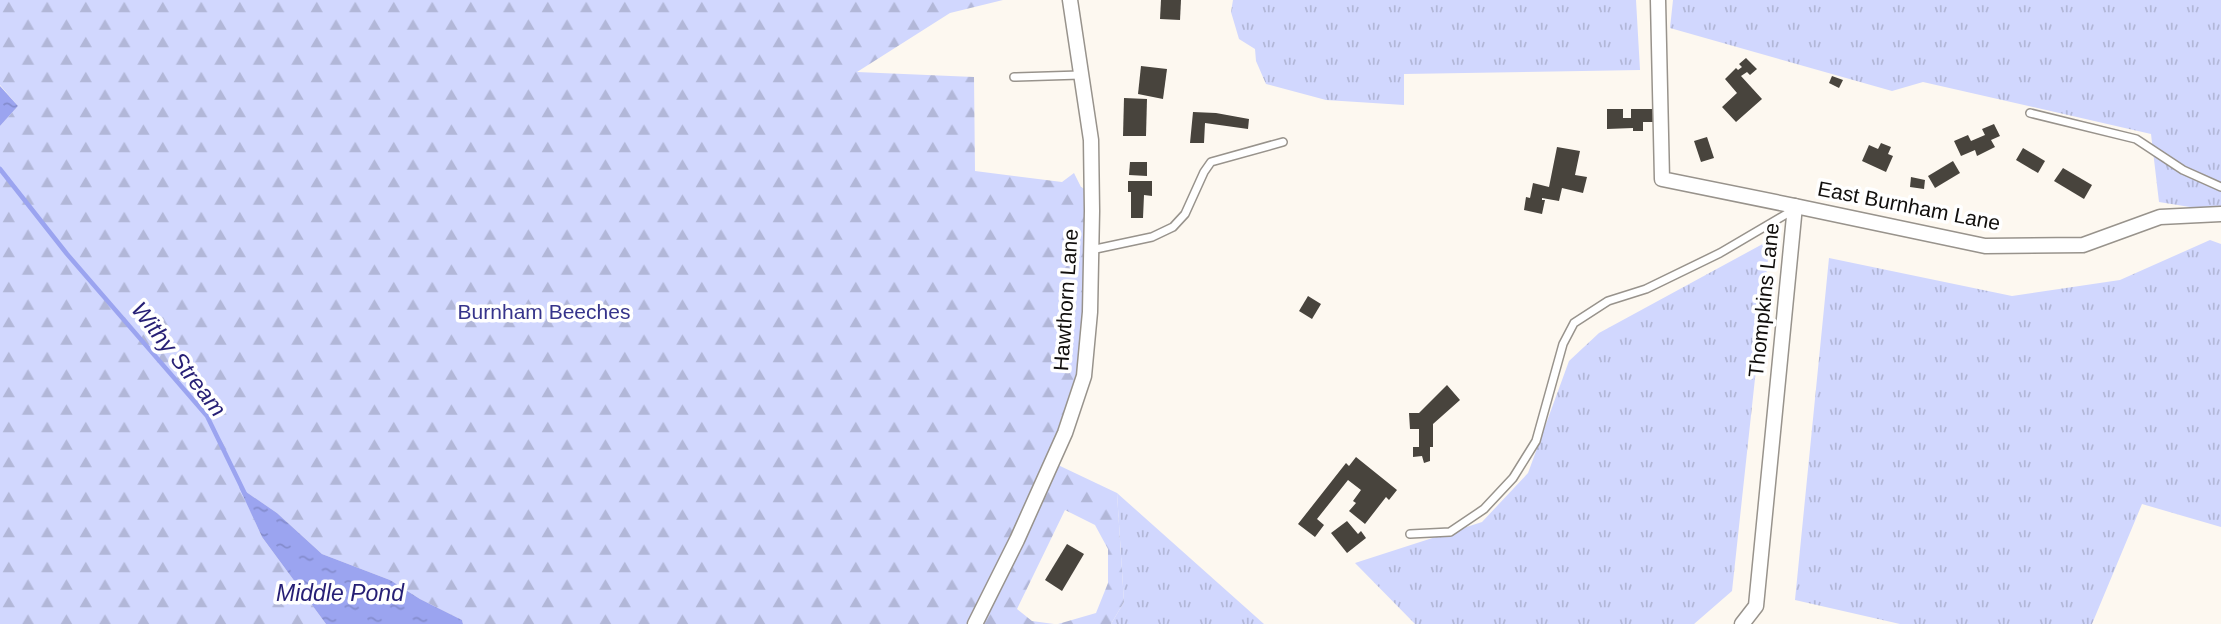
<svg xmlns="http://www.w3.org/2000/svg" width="2221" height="624" viewBox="0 0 2221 624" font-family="Arial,sans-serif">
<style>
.grass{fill:url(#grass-tufts)}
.forest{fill:url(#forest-firs)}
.water{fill:url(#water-ripples)}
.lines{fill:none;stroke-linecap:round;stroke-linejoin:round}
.stream{stroke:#9ba4f0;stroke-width:4.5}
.building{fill:#48443d}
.service-casing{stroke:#98938c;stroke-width:10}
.minor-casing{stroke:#98938c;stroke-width:17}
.service{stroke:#fff;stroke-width:7}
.minor{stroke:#fff;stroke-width:14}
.labels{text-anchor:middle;stroke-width:7;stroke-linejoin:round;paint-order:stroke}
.street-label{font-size:21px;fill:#110f0d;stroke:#fff}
.park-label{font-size:21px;fill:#36348b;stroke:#fff}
.water-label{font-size:23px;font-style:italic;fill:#261f75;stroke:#fff}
</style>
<defs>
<pattern id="grass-tufts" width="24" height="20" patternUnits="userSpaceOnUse" patternTransform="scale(1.75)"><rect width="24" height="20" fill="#d1d7fe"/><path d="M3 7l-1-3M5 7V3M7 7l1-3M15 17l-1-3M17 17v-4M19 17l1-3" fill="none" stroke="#b2b7d8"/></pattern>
<pattern id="forest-firs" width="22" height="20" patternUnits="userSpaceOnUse" patternTransform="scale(1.75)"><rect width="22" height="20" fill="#d1d7fe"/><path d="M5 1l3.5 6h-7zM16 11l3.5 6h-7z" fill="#b2b7d8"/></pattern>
<pattern id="water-ripples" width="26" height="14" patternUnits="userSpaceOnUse" patternTransform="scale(1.75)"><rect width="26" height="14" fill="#9ba4f0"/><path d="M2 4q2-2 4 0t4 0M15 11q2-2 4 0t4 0" fill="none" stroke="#848ccd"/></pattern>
</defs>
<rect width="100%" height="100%" fill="#fdf8f0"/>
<!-- grass -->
<g class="grass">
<path d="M1233 0H1636L1640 70 1404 74V105L1326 100 1266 84 1256 61 1255 49 1239 39 1231 12Z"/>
<path d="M1673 0H2221V212L2159 202 2151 134 1923 82 1892 91 1670 28Z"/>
<path d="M1770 240 1732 591 1694 624H1415L1355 563 1482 522 1528 473 1569 361 1599 333Z"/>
<path d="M2210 240 2221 244V527L2142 504 2092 624H1900L1795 600 1829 258 2012 296 2120 280Z"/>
<path d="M1117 493 1264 624H1111L1124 602Z"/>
</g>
<!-- forest -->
<g class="forest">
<path d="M0 0H1003L950 13 857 72 974 77 975 171 1062 182 1074 173 1081 187 1088 191 1084 354 1059 434 983 595 967 624H463L462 620 420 599 390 580 322 554 277 513 240 488 262 537 326 624H0V126L18 106 0 85Z"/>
<path d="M1058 465 1117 493 1124 602 1111 624H1058L1096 613 1108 583V549L1095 525 1065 510 1017 609 1032 621 1054 624H977Z"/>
</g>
<!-- water -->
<g class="water">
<path d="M0 86 18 106 0 126Z"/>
<path d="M239 487 277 513 322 554 390 580 420 599 462 620 463 624H326L262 537Z"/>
</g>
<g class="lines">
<!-- stream -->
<path class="stream" d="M0 169 67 254 207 416 245 494"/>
</g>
<!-- building -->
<g class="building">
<path d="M1161 0H1181L1180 20 1160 19Z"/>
<path d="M1746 58 1757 69 1750 75 1747 72 1741 76 1762 99 1736 122 1722 107 1737 93 1725 79 1736 68 1738 70 1742 67 1739 64Z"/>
<path d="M1141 66 1167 69 1163 99 1138 94Z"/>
<path d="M1832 76 1843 80 1839 88 1829 83Z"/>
<path d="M1124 98 1147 99 1146 136H1123Z"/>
<path d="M1607 109H1623V118H1631V109H1653V122H1643V131H1633V128L1607 129Z"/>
<path d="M1193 112 1216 113 1249 119 1248 129 1205 123 1204 143H1190Z"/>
<path d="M1994 124 2000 136 1991 140 1995 147 1977 156 1975 150 1961 156 1954 141 1968 135 1971 141 1985 135 1982 129Z"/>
<path d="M1707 137 1714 158 1701 162 1694 141Z"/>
<path d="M1881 143 1891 147 1888 154 1893 156 1886 172 1862 161 1869 145 1878 149Z"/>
<path d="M1557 147 1580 151 1575 175 1587 177 1583 193 1562 188 1559 201 1542 198V200H1545L1542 214 1524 210 1526 197 1530 198 1533 183 1549 187Z"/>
<path d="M2023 148 2045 161 2038 173 2016 160Z"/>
<path d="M1953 161 1960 173 1935 188 1928 176Z"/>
<path d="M1130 162H1147V176L1129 175Z"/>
<path d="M2063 168 2092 185 2084 199 2054 181Z"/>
<path d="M1911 177 1925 180 1924 189 1910 187Z"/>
<path d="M1128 181H1152V196L1144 195 1143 218H1131V192H1128Z"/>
<path d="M1308 296 1321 304 1312 319 1299 311Z"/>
<path d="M1447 385 1460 400 1433 424V447H1430V461L1424 463 1422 456 1413 457V447H1419V429H1410L1409 413H1419Z"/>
<path d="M1356 457 1397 490 1389 500 1386 497 1365 524 1349 511 1356 503 1353 501 1361 490 1348 480 1317 519 1324 525 1315 537 1298 524 1346 463 1349 466Z"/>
<path d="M1347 521 1358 534 1361 531 1366 538 1347 553 1331 533Z"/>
<path d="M1067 544 1084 554 1062 591 1045 580Z"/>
</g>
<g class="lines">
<defs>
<g id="service">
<path d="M1014 77 1080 75"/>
<path d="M2030 113 2136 139 2183 170 2221 187"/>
<path d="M1091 250 1152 237 1173 227 1185 214 1204 172 1211 162 1283 142"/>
<path d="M1410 534 1450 532 1484 509 1513 478 1536 441 1563 344 1574 323 1608 301 1646 289 1720 253 1795 209"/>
</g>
<g id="minor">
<path d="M1658 0 1662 179 1795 206 1756 606 1742 624"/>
<path d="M1795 206 1985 246 2083 245 2160 217 2221 214"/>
<path d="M975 624 1017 540 1065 433 1084 376 1090 312 1092 211 1091 140 1070 0"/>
</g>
</defs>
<!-- service casing -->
<use href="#service" class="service-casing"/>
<!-- minor casing -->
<use href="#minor" class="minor-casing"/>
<!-- service -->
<use href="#service" class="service"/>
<!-- minor -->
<use href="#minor" class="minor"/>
</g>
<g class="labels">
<!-- street labels -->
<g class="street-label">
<text transform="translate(1909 206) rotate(11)" y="7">East Burnham Lane</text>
<text transform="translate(1066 300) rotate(-86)" y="7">Hawthorn Lane</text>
<text transform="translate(1764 300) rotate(-84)" y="7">Thompkins Lane</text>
</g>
<!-- park labels -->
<g class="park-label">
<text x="544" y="319">Burnham Beeches</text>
</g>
<!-- water labels -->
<g class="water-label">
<text transform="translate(179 359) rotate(52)" y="8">Withy Stream</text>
<text x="340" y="601">Middle Pond</text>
</g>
</g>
</svg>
